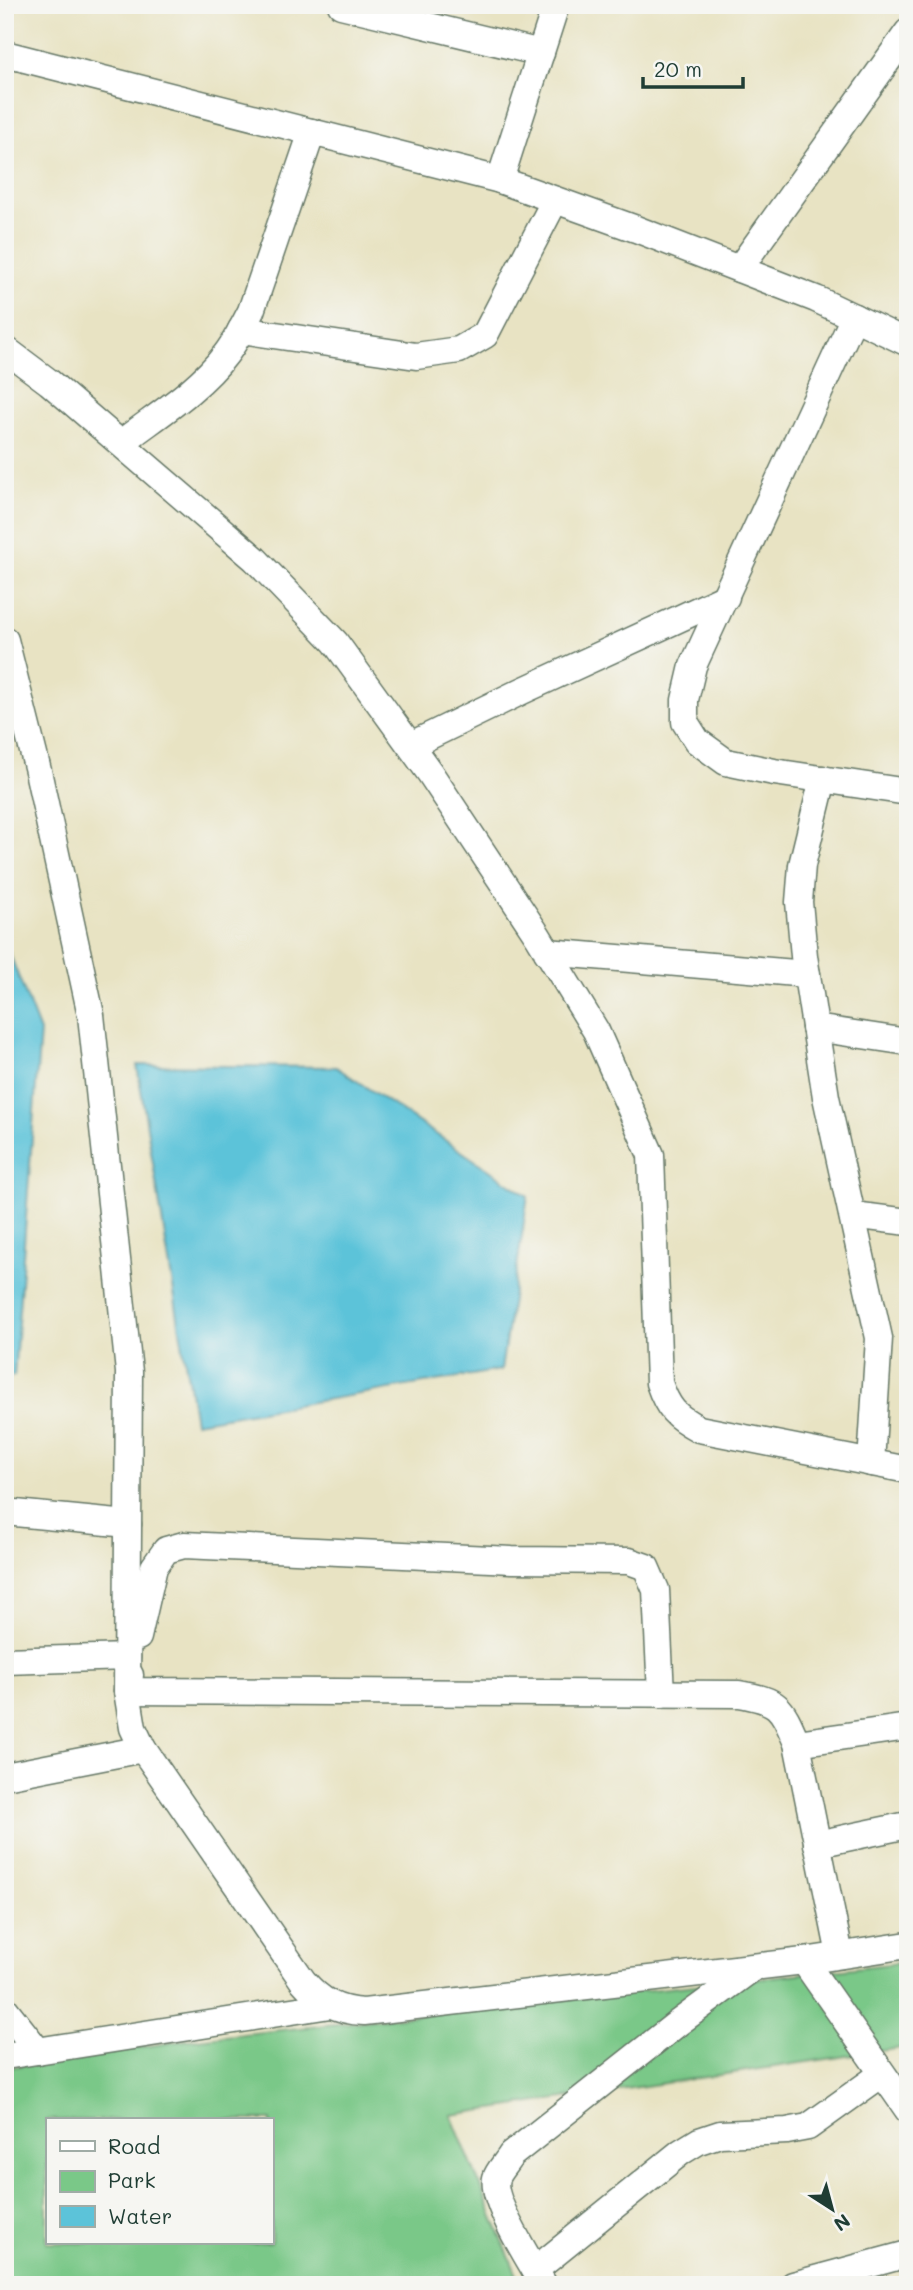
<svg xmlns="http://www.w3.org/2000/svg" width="913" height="2290" viewBox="0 0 913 2290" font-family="Mali,sans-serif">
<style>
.green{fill:#7ac888;stroke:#4c825e;stroke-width:2;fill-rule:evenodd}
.water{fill:#5cc3d9;stroke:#3e8086;stroke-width:2}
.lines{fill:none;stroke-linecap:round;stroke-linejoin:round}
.minor-casing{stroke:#657766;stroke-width:29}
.minor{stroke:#fff;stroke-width:26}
</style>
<rect width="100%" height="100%" fill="#f6f6f2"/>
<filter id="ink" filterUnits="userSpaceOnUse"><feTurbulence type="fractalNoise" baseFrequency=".0143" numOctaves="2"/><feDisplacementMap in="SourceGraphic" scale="14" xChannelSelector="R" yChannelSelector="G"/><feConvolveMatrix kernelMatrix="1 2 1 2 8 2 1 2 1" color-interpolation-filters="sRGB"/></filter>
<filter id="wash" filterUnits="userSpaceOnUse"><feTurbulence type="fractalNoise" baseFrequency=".00686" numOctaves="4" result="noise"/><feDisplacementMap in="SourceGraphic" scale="28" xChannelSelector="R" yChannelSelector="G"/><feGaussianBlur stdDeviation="1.57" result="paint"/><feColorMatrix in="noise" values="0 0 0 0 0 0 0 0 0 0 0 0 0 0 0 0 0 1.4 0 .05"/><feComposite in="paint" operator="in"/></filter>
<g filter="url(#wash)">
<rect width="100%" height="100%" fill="#e8e3c3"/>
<!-- green -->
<path class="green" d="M908 1962V2047L451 2115 521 2285H5V2068L188 2040ZM47 2120H271V2243H47Z"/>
<!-- water -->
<g class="water">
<path d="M5 942 40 1032 14 1376 5 1377Z"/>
<path d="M137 1065 336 1067 528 1196 501 1370 195 1422Z"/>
</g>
</g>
<g filter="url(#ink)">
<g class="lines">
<defs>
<g id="minor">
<path d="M341 5 541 53"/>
<path d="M5 54 500 180 636 229 816 299 908 343"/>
<path d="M500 180 556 5"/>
<path d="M739 269 908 32"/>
<path d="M854 317 693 666 685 700V722L697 741 726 762 774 772 908 792"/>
<path d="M241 330 416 356 459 350 485 335 555 200"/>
<path d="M5 349 49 382 255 559 335 642 430 773 538 936 596 1031 651 1155 659 1383C668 1409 675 1416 699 1429L908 1470"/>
<path d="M121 443C156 416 199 390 226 354 236 341 244 325 251 311L312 132"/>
<path d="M5 640 38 771 91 1015 129 1372 127 1691 133 1728 143 1749 303 1981C320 2001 337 2011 364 2012L804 1961 908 1945"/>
<path d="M411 745 522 691 726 597"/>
<path d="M823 779 802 865 799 902 804 956 826 1097 879 1338 871 1463"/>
<path d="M547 952 807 974"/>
<path d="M815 1028 908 1042"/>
<path d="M853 1215 908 1222"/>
<path d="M5 1512 128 1524"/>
<path d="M138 1637 154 1567 166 1550 184 1545 512 1560 629 1561 646 1567 656 1590 661 1694"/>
<path d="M5 1661 127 1657"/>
<path d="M130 1675 127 1691 739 1694C780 1701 781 1706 797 1743L840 1955"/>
<path d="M797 1743 908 1727"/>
<path d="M5 1776 143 1749"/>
<path d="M817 1844 908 1825"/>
<path d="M804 1961 908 2110"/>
<path d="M5 2009 38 2051"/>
<path d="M5 2056 330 2005"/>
<path d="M535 2270 681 2152 699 2141 720 2134 787 2131 808 2127 882 2074"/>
<path d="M544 2285C532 2265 490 2199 496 2178 498 2171 507 2162 511 2155L678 2023 754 1967"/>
<path d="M793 2285 908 2254"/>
</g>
</defs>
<!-- minor casing -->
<use href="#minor" class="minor-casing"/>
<!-- minor -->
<use href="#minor" class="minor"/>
</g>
</g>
<!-- margin -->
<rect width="913" height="2290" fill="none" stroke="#f6f6f2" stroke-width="28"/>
<!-- legend -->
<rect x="46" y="2118" width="228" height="126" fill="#f6f6f2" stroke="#a0aca6" stroke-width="2"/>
<rect x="60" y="2141" width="35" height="10" fill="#ffffff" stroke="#a0aca6" stroke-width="2"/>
<text x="108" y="2154" font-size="21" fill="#1f3d34">Road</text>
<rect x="60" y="2171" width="35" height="21" fill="#7ac888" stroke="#a0aca6" stroke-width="2"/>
<text x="108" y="2188" font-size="21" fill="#1f3d34">Park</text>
<rect x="60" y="2206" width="35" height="21" fill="#5cc3d9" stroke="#a0aca6" stroke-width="2"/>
<text x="108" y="2224" font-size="21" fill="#1f3d34">Water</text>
<!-- north arrow -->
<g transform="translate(832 2209) rotate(144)" stroke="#f6f6f2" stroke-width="5" paint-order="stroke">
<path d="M0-5L12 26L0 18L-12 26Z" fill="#1f3d34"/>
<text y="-10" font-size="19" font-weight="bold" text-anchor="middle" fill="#1f3d34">N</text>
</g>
<!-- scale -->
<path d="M643 77v10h100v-10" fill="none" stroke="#1f3d34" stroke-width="3.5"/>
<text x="654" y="77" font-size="21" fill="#1f3d34" stroke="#f6f6f2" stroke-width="5" paint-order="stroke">20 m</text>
</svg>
